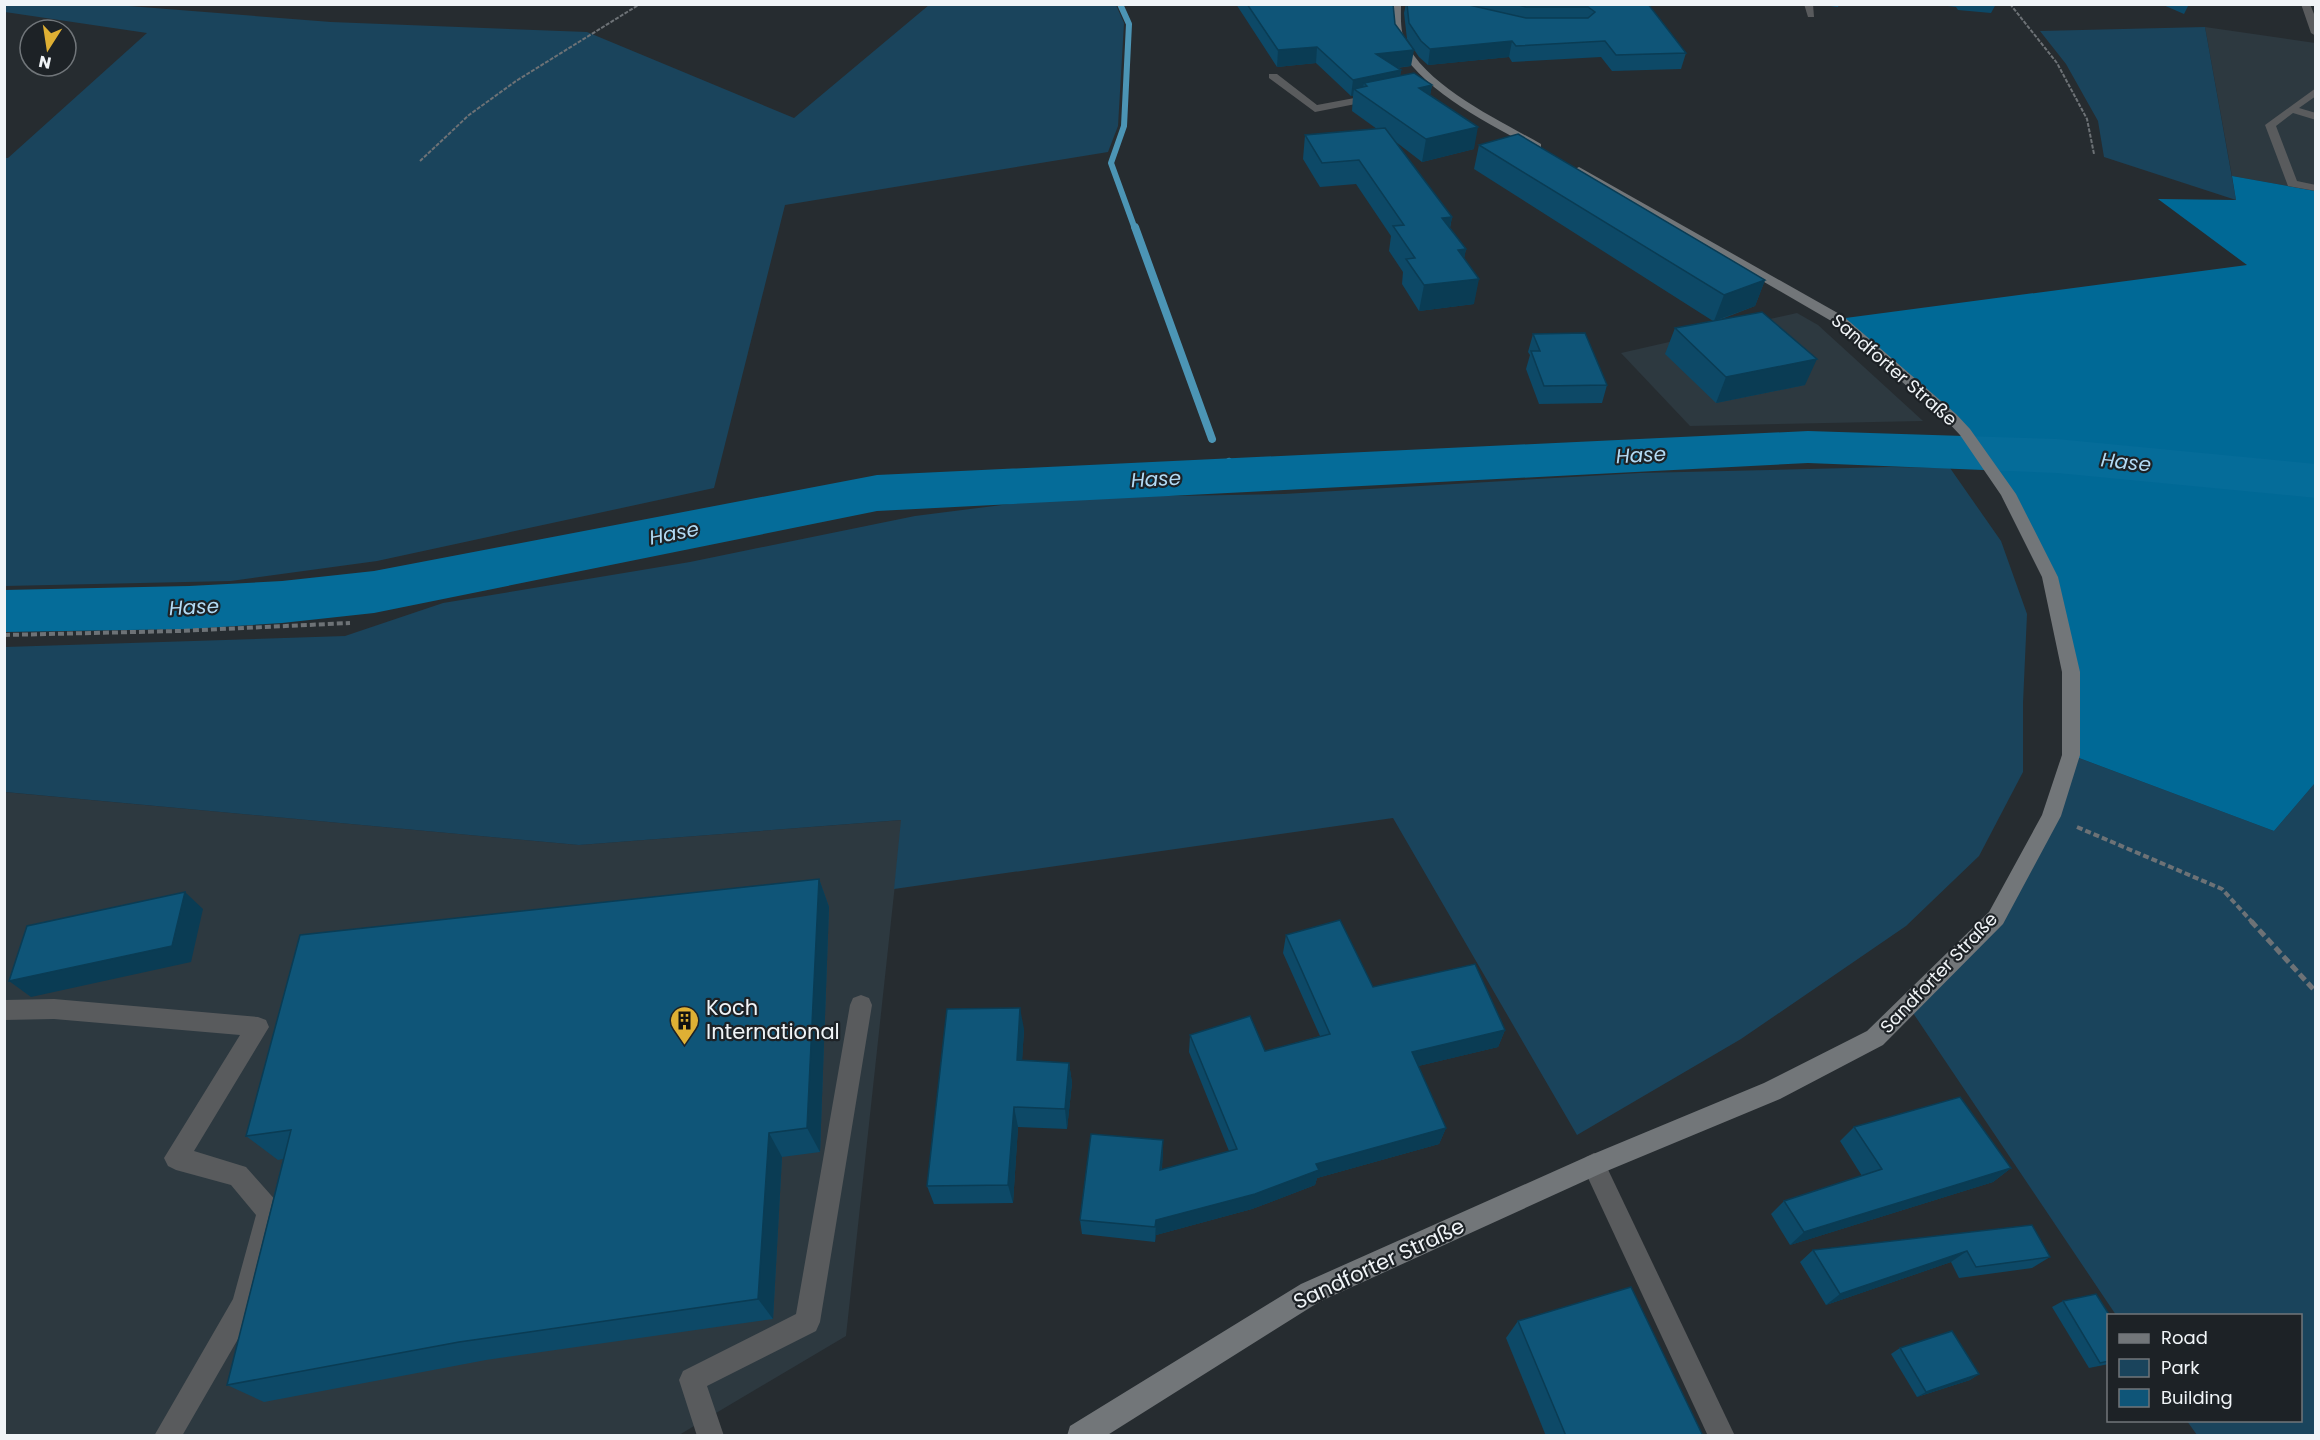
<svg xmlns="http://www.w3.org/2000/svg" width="2320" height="1440" viewBox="0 0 2320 1440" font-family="Poppins,sans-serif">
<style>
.built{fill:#2d3940}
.green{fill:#1a445c}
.forest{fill:#006996}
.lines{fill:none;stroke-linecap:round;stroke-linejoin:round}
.stream-far1{stroke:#4c95b5;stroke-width:6}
.stream{stroke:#4c95b5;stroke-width:8}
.river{fill:#056c99;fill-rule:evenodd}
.path-far2{stroke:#6d7276;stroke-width:2;stroke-dasharray:4 1.5;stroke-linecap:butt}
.path-far1{stroke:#6d7276;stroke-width:4;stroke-dasharray:6 3;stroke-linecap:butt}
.path{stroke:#6d7276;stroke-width:5;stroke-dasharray:8 4;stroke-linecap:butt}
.lane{fill:#595b5d;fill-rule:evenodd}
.secondary{fill:#727679;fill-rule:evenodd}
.wall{fill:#0d4967}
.shaded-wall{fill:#0a3c54}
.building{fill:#0f5578;stroke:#0a3c54;stroke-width:1.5}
.labels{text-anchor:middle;stroke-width:4.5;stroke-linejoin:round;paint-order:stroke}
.street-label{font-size:18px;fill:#f0f4f7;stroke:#1d2226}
.water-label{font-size:20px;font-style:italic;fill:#b3dbf5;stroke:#1d2226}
.near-poi-label{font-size:21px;fill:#f0f4f7;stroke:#1d2226;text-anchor:start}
.near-street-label{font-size:21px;fill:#f0f4f7;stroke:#1d2226}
</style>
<rect width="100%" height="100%" fill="#262c30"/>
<!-- built -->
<g class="built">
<path d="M2205 27 2315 43V191L2232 176Z"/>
<path d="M1797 313 1818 325 1923 421 1690 426 1621 353Z"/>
<path d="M4 792 579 845 902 820 846 1336 679 1435H5Z"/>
</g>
<!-- green -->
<g class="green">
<path d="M116 5 331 22 587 32 794 118 929 5H1116L1124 23 1118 126 1108 152 785 205 714 488 377 561 231 581 5 586V158H8L147 33 5 12V5Z"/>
<path d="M2205 27 2236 200 2104 157 2098 121 2066 64 2040 31Z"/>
<path d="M1890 467 1950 468 2001 541 2027 614 2023 703V772L1979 856 1906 926 1741 1039 1577 1135 1393 818 894 889 901 820 579 845 5 792V647L345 636 443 603 690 562 915 516 1096 493 1174 496 1284 494 1640 473Z"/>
<path d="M2071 755 2274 831 2315 783V1435H2197L2187 1421 2300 1420V1316L2116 1315 1909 1007 1996 918Z"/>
</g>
<!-- forest -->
<path class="forest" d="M2232 176 2315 191V783L2274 831 2071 755V672L2050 577 1965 432 1838 319 2247 265 2158 199 2236 200Z"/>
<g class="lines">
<!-- stream-far1 -->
<path class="stream-far1" d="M1120 4 1129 24 1124 126 1111 163 1135 229"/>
<!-- stream -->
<g class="stream">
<path d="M1135 227 1212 439"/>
<path d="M1229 462 1237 473"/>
</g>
<!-- river -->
<path class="river" d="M1808 431 2057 439 2316 464V498L2057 473 1808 463 877 511 374 613 282 623 189 629 4 632V590L189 586 282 581 374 571 877 475Z"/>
<!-- path-far2 -->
<g class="path-far2">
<path d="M2010 4 2057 63 2087 119 2094 154"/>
<path d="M420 161 469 115 516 81 640 4"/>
</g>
<!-- path-far1 -->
<g class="path-far1">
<path d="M4 635 179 631 350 623"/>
<path d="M2077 827 2222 889 2253 923"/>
</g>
<!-- path -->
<path class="path" d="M2251 921 2316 992"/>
<!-- lane -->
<g class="lane">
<path d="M1804 4H1813L1814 17H1808Z"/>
<path d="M2301 4H2310L2316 19V36L2311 33Z"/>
<path d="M1269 74H1277L1317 105 1376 94 1381 97 1376 100 1315 112 1269 78Z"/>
<path d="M2316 88V96L2299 108 2316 113V120L2293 113 2276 126 2297 181 2316 185V191L2288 186 2265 125Z"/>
<path d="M861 995 869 998 872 1005 820 1322 816 1331 707 1386 724 1436H697L679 1380 683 1371 796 1314 850 1005 853 998Z"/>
<path d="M54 999 258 1017 266 1020 269 1027 194 1151 246 1167 278 1203 281 1212 253 1313 182 1436H154L233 1299 256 1215 231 1185 176 1170 168 1166 164 1158 240 1035 54 1019 4 1020V1000Z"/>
<path d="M1594 1153 1602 1157 1735 1436H1708L1582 1165 1586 1157Z"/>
</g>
<!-- secondary -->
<g class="secondary">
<path d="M1391 4H1401C1401 16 1400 30 1405 41 1427 87 1499 120 1541 144V148H1533C1489 123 1418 90 1396 41 1391 30 1392 16 1391 4Z"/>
<path d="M1579 167 1843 316 1956 414 1970 429 2016 494 2058 577 2080 672V755L2061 816 2003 924 1883 1045 1780 1099 1602 1173 1319 1302 1106 1436H1067L1070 1426 1301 1284 1586 1157 1764 1083 1867 1031 1989 912 2042 815 2062 755V672L2042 577 2001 495 1960 435 1946 420 1833 322 1575 172 1573 170Z"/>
</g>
</g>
<!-- wall -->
<g class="wall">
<path d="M1236 4H1393L1395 24 1411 66 1397 68 1401 70 1400 76 1432 85 1430 95 1474 149 1422 162 1396 142 1452 217 1450 228 1466 249 1464 258 1474 304 1419 311 1402 284 1403 272 1389 251 1391 236 1356 184 1320 187 1303 159 1305 135 1377 129 1352 111 1353 96H1351L1316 63 1277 67Z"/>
<path d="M1406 4H1648L1686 53 1681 69 1612 71 1601 57 1512 62 1509 57 1428 65 1419 57 1407 39 1404 13Z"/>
<path d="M1815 4H1839L1838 7Z"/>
<path d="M1931 4H1996L1991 13 1958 10 1956 7Z"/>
<path d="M2161 4H2189L2184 14Z"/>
<path d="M1479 145 1765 280 1755 306 1719 320 1805 385 1716 403 1665 354 1675 328 1713 321 1474 169Z"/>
<path d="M1533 334 1607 385 1602 403 1539 404 1526 369 1530 355 1528 352Z"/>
<path d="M819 879 829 907 820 1152 782 1157 773 1319 486 1360 264 1402 227 1385 283 1159 278 1160 246 1136Z"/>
<path d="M1286 935 1373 987 1505 1030 1498 1047 1418 1066 1446 1128 1439 1144 1317 1178 1315 1185 1252 1209 1156 1235 1155 1242 1082 1234 1080 1220 1163 1140 1162 1170 1229 1151 1189 1052 1190 1035 1265 1051 1320 1036 1283 953Z"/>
<path d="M1024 1029 1022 1060 1069 1063 1072 1083 1067 1129 1018 1127 1013 1203 934 1204 927 1186Z"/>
<path d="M1854 1127 2011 1168 1993 1182 1790 1245 1771 1214 1784 1201 1862 1176 1840 1141Z"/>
<path d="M2032 1225 2050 1257 2032 1268 1959 1278 1951 1262 1826 1305 1800 1262 1813 1250Z"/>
<path d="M2063 1301 2109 1316V1364L2089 1368 2052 1307Z"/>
<path d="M1518 1321 1703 1436H1546L1506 1338Z"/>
<path d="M1900 1348 1979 1374 1970 1380 1917 1397 1891 1354Z"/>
</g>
<!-- shaded-wall -->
<g class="shaded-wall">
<path d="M1512 41 1509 57 1428 65 1430 49Z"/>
<path d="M1317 47 1316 63 1277 67 1278 50Z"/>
<path d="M1414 50 1411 66 1374 70 1376 54Z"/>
<path d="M1401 70 1399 87 1367 86 1364 83 1362 94 1354 89 1353 96H1351L1353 80Z"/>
<path d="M1432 85 1428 106 1419 88Z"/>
<path d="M1478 127 1474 149 1422 162 1426 139Z"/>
<path d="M1452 217 1447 241 1442 218Z"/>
<path d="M1466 249 1461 274 1458 250Z"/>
<path d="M1479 279 1474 304 1419 311 1424 285Z"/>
<path d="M1765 280 1755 306 1714 321 1724 295Z"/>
<path d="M1817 359 1805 385 1716 403 1726 377Z"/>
<path d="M819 879 829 907 820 1152 807 1128Z"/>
<path d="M185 892 203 909 191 962 31 997 9 981Z"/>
<path d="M1020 1008 1024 1029 1021 1080 1017 1060Z"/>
<path d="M1505 1030 1498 1047 1406 1069 1412 1052Z"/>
<path d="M1069 1063 1072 1083 1067 1129 1065 1109Z"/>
<path d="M1014 1107 1018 1127 1013 1203 1008 1185Z"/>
<path d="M1446 1128 1439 1144 1317 1178 1315 1185 1252 1209 1156 1235 1155 1242 1156 1220 1316 1164Z"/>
<path d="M769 1133 782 1157 773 1319 758 1299Z"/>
<path d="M1163 1140V1155L1160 1185V1170Z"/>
<path d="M2011 1168 1993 1182 1790 1245 1804 1232Z"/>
<path d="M1967 1251 1951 1262 1826 1305 1840 1294Z"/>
<path d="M1979 1374 1970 1380 1917 1397 1926 1392Z"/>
</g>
<!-- building -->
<g class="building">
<path d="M1247 4H1393L1395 24 1414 50 1376 54 1401 70 1353 80 1317 47 1278 50Z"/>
<path d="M1407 4 1469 5 1526 18H1588L1595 12 1588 7H1526L1515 4H1648L1686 53 1616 55 1605 41 1516 46 1512 41 1430 49 1421 41 1409 23Z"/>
<path d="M1414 73 1432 85 1419 88 1478 127 1426 139 1354 89 1367 86 1364 83Z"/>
<path d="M1385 128 1452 217 1442 218 1466 249 1458 250 1479 279 1424 285 1406 259 1415 258 1393 226 1404 225 1359 160 1322 163 1305 135Z"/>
<path d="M1518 134 1765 280 1724 295 1479 145Z"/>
<path d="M1762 312 1817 359 1726 377 1675 328Z"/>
<path d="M1585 333 1607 385 1544 386 1531 351H1540L1533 334Z"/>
<path d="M819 879 807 1128 769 1133 758 1299 459 1342 227 1385 291 1130 246 1136 300 935Z"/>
<path d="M185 892 172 946 9 981 27 926Z"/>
<path d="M1340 920 1373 987 1475 964 1505 1030 1412 1052 1446 1128 1316 1164 1319 1170 1255 1194 1156 1220 1155 1227 1080 1220 1091 1134 1163 1140 1160 1170 1237 1149 1190 1035 1250 1016 1265 1051 1330 1034 1286 935Z"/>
<path d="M1020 1008 1017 1060 1069 1063 1065 1109 1014 1107 1008 1185 927 1186 947 1009Z"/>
<path d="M1960 1097 2011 1168 1804 1232 1784 1201 1882 1169 1854 1127Z"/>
<path d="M2032 1225 2050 1257 1976 1267 1967 1251 1840 1294 1813 1250Z"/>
<path d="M1631 1287 1703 1436H1566L1518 1321Z"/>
<path d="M2096 1294 2110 1316H2109V1361L2100 1363 2063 1301Z"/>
<path d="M1952 1331 1979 1374 1926 1392 1900 1348Z"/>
</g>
<!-- icons -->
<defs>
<symbol id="building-pin" viewBox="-11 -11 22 30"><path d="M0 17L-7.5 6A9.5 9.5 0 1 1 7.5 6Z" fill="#dfb034" stroke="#1d2226"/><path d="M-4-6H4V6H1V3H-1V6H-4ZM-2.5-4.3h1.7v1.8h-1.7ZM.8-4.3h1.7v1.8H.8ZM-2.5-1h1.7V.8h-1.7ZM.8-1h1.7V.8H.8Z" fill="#111"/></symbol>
</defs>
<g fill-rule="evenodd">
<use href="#building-pin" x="668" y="1004" width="33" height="45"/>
</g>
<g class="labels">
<!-- street labels -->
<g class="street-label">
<text transform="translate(1894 370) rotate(41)" y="6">Sandforter Straße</text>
<text transform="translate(1939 973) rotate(-46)" y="6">Sandforter Straße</text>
</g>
<!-- water labels -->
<g class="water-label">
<text transform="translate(1641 455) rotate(-3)" y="7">Hase</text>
<text transform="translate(2126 462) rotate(6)" y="7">Hase</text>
<text transform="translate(1156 479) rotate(-3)" y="7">Hase</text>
<text transform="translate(674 533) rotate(-11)" y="7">Hase</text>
<text transform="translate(194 607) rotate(-3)" y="7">Hase</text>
</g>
<!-- near-poi labels -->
<g class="near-poi-label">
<text x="706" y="1015">Koch<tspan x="706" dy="24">International</tspan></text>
</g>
<!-- near-street labels -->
<g class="near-street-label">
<text transform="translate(1379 1264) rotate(-25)" y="7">Sandforter Straße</text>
</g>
</g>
<!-- border -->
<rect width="2320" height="1440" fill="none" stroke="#f0f4f7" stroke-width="12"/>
<!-- legend -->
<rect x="2107" y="1314" width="195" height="108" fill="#1d2226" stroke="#71767a" stroke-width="1.5"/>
<rect x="2119" y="1334" width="30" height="9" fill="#727679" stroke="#71767a" stroke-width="1.5"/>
<text x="2161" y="1344" font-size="18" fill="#f0f4f7">Road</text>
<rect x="2119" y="1359" width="30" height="18" fill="#1a445c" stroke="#71767a" stroke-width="1.5"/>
<text x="2161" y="1374" font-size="18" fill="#f0f4f7">Park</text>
<rect x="2119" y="1389" width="30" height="18" fill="#0f5578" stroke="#71767a" stroke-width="1.5"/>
<text x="2161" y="1404" font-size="18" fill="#f0f4f7">Building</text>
<!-- north arrow -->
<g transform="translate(48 48) rotate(192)"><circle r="28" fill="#1d2226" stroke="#71767a" stroke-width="1.5"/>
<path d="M0-4.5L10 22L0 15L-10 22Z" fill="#dfb034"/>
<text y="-9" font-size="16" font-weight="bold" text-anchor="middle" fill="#f0f4f7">N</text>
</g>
</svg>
